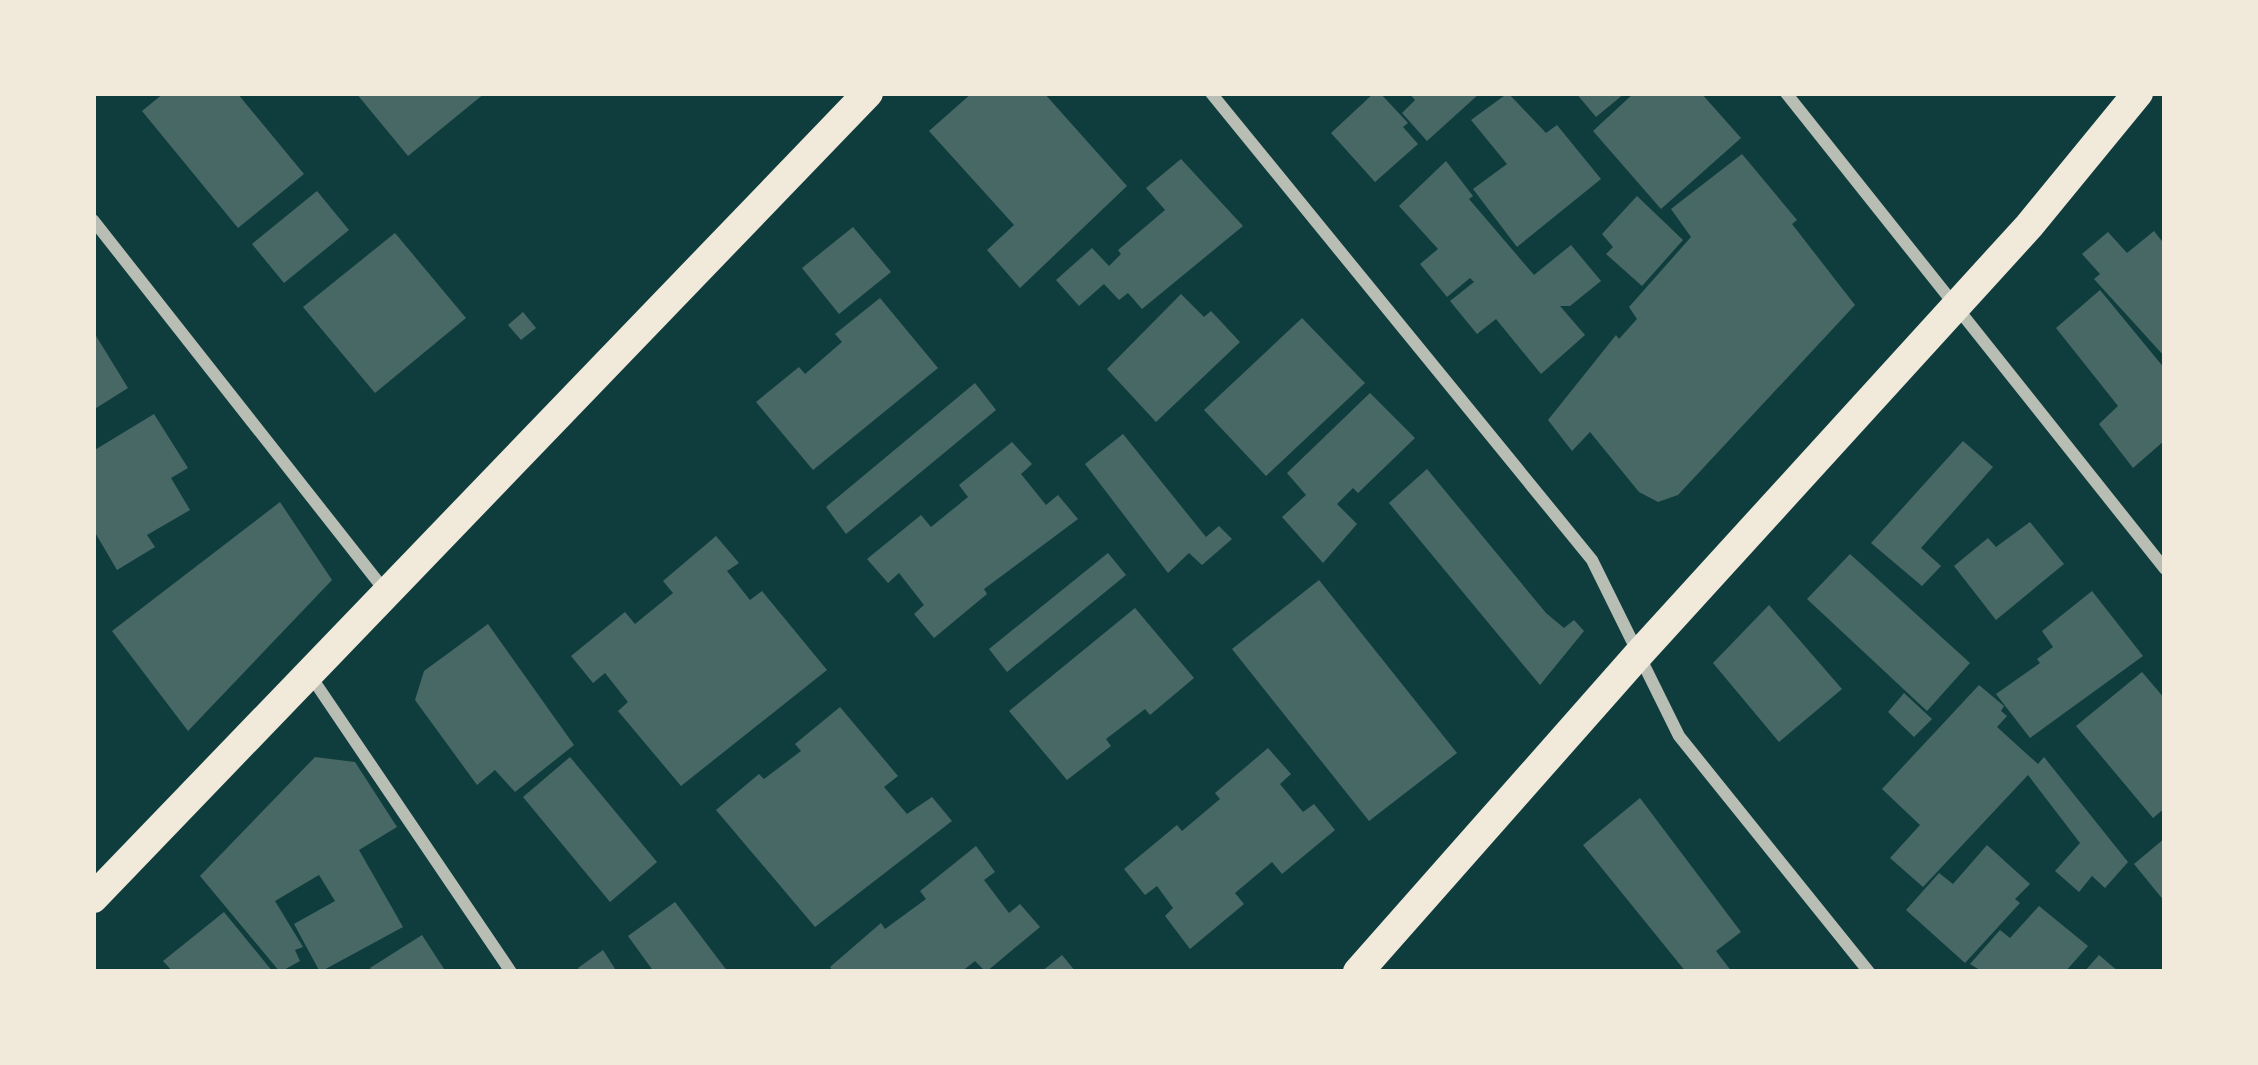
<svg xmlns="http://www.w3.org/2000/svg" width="2258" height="1065" viewBox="0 0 2258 1065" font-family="Roboto,sans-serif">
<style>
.building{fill:#486865}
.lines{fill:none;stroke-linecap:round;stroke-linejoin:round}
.minor{stroke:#b8beb3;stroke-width:12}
.primary{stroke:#f1e9da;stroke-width:30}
</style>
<rect width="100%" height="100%" fill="#0f3d3e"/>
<!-- building -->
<g class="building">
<path d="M164 93H237L304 174 238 228 142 111Z"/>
<path d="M356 93H485L408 156Z"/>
<path d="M972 93H1044L1127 186 1020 288 987 250 1014 225 929 131Z"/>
<path d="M1374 93H1380L1408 123 1403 127 1418 144 1375 182 1331 133Z"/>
<path d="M1409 93H1480L1427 141 1402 113 1415 100Z"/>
<path d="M1508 93 1546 133 1557 125 1601 179 1517 247 1473 189 1507 164 1471 120Z"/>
<path d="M1576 93H1625L1596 117Z"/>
<path d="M1634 93H1701L1741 138 1661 209 1593 131Z"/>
<path d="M1742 154 1797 220 1792 224 1855 305 1678 495 1658 502 1639 492 1590 432 1572 451 1548 420 1616 335 1619 339 1637 319 1629 307 1691 237 1671 209Z"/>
<path d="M1181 159 1243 226 1142 309 1128 293 1119 300 1104 284 1079 306 1056 280 1092 248 1109 266 1121 254 1118 250 1165 210 1146 188Z"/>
<path d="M1446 161 1473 196 1469 199 1534 275 1571 245 1601 281 1570 306H1560L1585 335 1541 374 1496 319 1477 334 1450 301 1474 282 1470 278 1447 297 1420 264 1438 249 1399 206Z"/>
<path d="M317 191 349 230 284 283 252 244Z"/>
<path d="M1637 196 1683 240 1642 286 1606 254 1613 247 1602 234Z"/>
<path d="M853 227 891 272 839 314 802 268Z"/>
<path d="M2154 231 2165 245V357L2094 279 2100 274 2082 254 2108 232 2127 253Z"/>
<path d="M395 233 466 318 375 393 303 307Z"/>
<path d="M2100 290 2165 369V440L2133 468 2099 424 2118 406 2056 328Z"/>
<path d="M1181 294 1204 317 1211 311 1240 342 1156 422 1107 369Z"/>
<path d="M880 298 938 368 813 470 756 402 799 367 805 374 842 342 835 334Z"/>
<path d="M523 312 536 328 521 340 508 325Z"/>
<path d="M1302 318 1365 383 1266 476 1204 410Z"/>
<path d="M93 331 128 388 93 410Z"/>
<path d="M975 383 996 410 846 534 826 507Z"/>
<path d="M1370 393 1415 438 1358 493 1353 488 1337 504 1357 524 1323 563 1282 517 1306 495 1287 473Z"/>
<path d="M154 414 188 468 171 478 190 510 147 535 155 547 117 570 93 529V451Z"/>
<path d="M1123 434 1206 537 1219 526 1232 539 1202 565 1189 553 1168 573 1085 464Z"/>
<path d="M1963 441 1993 467 1921 548 1941 566 1922 586 1871 543Z"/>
<path d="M1012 442 1032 464 1021 474 1046 505 1058 495 1078 519 984 589 987 594 934 638 914 614 924 605 899 573 888 583 867 559 921 515 931 527 968 497 959 485Z"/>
<path d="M1427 469 1546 613 1564 628 1574 620 1584 631 1540 685 1389 503Z"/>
<path d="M280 502 332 580 188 731 112 631Z"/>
<path d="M2030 522 2064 564 1996 620 1954 566 1988 538 1996 547Z"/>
<path d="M716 536 739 563 727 571 750 600 762 591 827 670 681 786 618 711 628 702 605 673 593 683 571 656 625 612 635 624 673 593 663 581Z"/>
<path d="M1108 553 1126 575 1007 672 989 649Z"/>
<path d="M1850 554 1970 663 1927 711 1807 599Z"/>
<path d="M1319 580 1457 753 1369 821 1232 649Z"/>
<path d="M2092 591 2143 656 2030 738 1996 694 2040 663 2037 659 2053 647 2042 631Z"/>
<path d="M1769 605 1842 689 1779 742 1713 663Z"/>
<path d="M1135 608 1194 678 1150 715 1145 709 1106 739 1111 746 1067 780 1009 711Z"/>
<path d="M488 624 574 745 515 792 495 770 477 785 415 700 424 671Z"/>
<path d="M2142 672 2165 699V808L2153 818 2076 726Z"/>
<path d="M1979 685 2004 706 2001 711 2007 716 1997 727 2038 764 2044 757 2128 862 2105 888 2092 876 2079 892 2055 871 2080 843 2028 775 1923 887 1890 858 1920 825 1882 789Z"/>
<path d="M1904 693 1932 719 1914 737 1888 712Z"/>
<path d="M840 707 898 776 884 787 907 814 932 797 952 821 815 927 716 810 759 774 764 779 801 751 795 744Z"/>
<path d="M1268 748 1291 774 1280 784 1303 812 1314 804 1335 830 1282 874 1272 862 1235 893 1244 904 1190 949 1165 916 1173 908 1157 886 1145 895 1124 869 1177 825 1182 831 1220 799 1215 793Z"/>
<path d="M315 757 355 762 397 827 359 850 403 927 320 972 294 924 335 901 319 875 275 901 303 947 295 950 300 961 280 972 200 876Z"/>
<path d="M570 757 657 862 610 902 523 797Z"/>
<path d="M1640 798 1741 932 1716 951 1732 972H1686L1583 845Z"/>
<path d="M2165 838V902L2134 864Z"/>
<path d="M1987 845 2030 884 2015 899 2020 903 1965 963 1906 910 1939 873 1953 884Z"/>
<path d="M976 846 995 872 984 880 1009 913 1020 904 1040 927 986 972 975 961 961 972H833L830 967 881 923 885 929 926 899 920 891Z"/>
<path d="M675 902 728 972H654L628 936Z"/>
<path d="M2039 906 2088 946 2065 972H1983L1970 964 2000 930 2010 938Z"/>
<path d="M224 912 273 972H173L163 961Z"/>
<path d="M422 935 446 972H373L370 968Z"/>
<path d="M603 950 617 972H580L578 968Z"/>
<path d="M1062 955 1076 972H1041Z"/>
<path d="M2099 955 2119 972H2084Z"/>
</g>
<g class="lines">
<!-- minor -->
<g class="minor">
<path d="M1211 93 1592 560 1679 736 1869 972"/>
<path d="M1786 93 2165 569"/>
<path d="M93 220 386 592"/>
<path d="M310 675 511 972"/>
</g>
<!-- primary -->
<g class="primary">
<path d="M93 898 868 93"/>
<path d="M1358 972 1638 655 2029 226 2138 93"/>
</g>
</g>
<!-- border -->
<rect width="2258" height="1065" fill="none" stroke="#f1e9da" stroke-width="192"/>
</svg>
